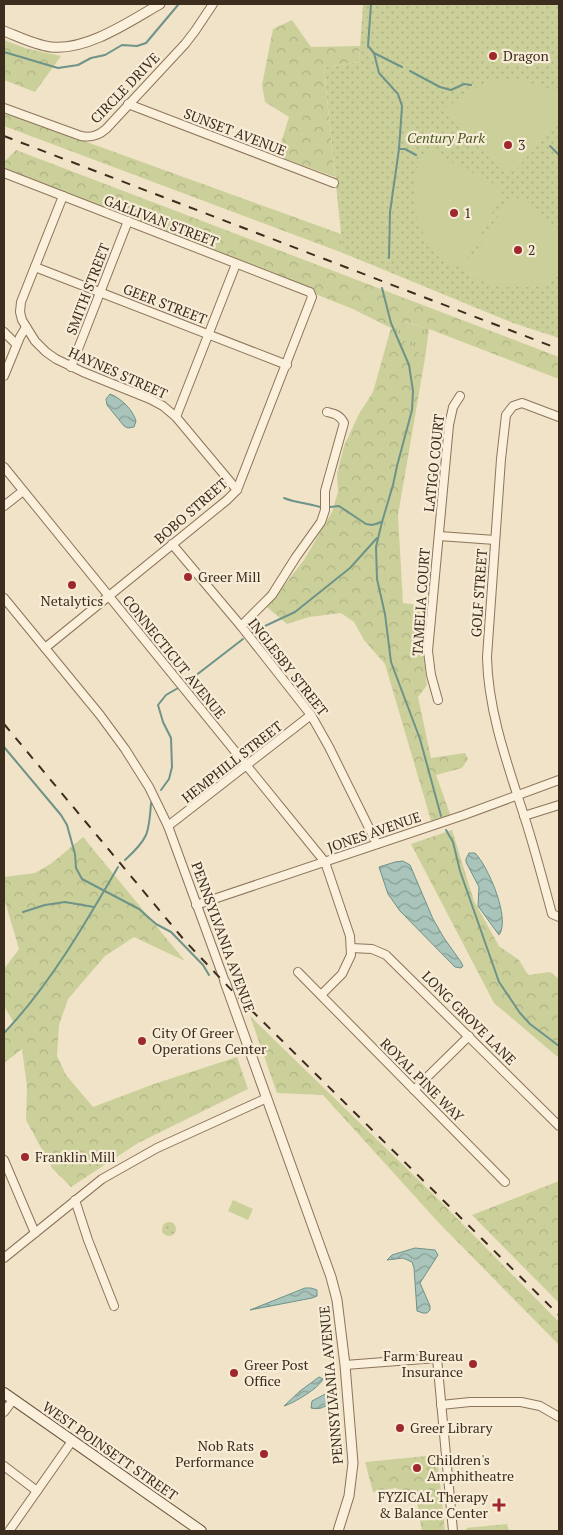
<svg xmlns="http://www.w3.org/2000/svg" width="563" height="1535" viewBox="0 0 563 1535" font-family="'PT Serif',serif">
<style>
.grass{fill:url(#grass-tufts)}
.forest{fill:url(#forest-crowns)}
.park{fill:url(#park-dots)}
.pitch{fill:#cbd09a}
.water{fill:url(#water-waves);stroke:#6e9389}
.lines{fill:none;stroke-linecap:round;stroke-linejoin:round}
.stream{stroke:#6e9389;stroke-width:2}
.minor-casing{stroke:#8d745b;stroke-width:10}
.tertiary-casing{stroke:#8d745b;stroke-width:11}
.secondary-casing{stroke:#6f553e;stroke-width:12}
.minor{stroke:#faf0db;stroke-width:8}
.tertiary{stroke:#faf0db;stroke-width:9}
.secondary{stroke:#faf0db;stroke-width:10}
.rail{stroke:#3d2d1f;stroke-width:2;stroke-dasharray:9 9;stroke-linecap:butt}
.poi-dot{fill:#9f282c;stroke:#f7edd7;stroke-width:2}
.labels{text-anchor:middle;stroke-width:4.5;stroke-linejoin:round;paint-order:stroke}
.poi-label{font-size:14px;fill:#3d2d1f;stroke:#f7edd7;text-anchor:start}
.street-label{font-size:14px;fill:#3d2d1f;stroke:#f7edd7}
.park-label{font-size:14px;font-style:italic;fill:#4e5a25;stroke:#f7edd7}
</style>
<defs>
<pattern id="grass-tufts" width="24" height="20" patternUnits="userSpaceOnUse" patternTransform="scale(1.25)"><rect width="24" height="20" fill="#cbd09a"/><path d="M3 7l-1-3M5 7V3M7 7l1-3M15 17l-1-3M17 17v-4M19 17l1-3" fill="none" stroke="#afb384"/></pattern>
<pattern id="forest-crowns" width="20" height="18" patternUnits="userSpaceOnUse" patternTransform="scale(1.25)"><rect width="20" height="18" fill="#cbd09a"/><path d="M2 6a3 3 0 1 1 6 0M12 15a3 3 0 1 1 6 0" fill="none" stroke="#afb384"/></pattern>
<pattern id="park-dots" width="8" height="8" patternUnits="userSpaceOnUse" patternTransform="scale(1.25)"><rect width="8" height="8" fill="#cbd09a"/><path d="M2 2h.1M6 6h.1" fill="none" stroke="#afb384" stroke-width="1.8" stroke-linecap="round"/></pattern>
<pattern id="water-waves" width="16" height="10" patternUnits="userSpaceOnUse" patternTransform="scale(1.25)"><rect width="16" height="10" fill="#a8c4bb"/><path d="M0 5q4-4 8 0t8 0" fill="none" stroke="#8aa097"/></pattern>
</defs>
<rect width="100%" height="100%" fill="#f0e3c7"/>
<!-- grass -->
<path class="grass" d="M404 322 429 329 425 358 391 328Z"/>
<!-- forest -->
<g class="forest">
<path d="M292 20 311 47 360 46 359 62 324 67 335 177 277 156 289 117 265 102 262 85 273 29Z"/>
<path d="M4 40 28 49 61 56 35 92 4 80Z"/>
<path d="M4 112 341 234 343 253 4 126Z"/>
<path d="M16 150 559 357V379L429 329 405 322 391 328 425 358 398 515 403 603 426 606 423 650 427 685 418 697 431 758 465 753 468 759 462 768 436 775 450 814 432 824 385 664 364 640 354 622 341 613 309 617 287 624 267 607 304 560 332 512 338 492 337 474 344 446 359 414 373 392 391 328 353 309 4 171V162Z"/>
<path d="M452 830 474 901 499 946 519 960 528 975 550 972 559 979V1058L494 1003 411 844Z"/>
<path d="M83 837 185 961 134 937 105 956 68 999 59 1025 57 1056 66 1075 93 1107 154 1084 237 1057 248 1089 138 1143 71 1187 52 1168 26 1120 27 1087 22 1049 4 1063V1033L14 1023 4 1006V969L19 949 4 898V877L35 873 52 863Z"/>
<path d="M250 1016 435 1196 559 1322V1345L438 1222 323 1095 277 1093Z"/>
<path d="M559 1181V1303L472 1215Z"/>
<path d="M437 1455 445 1531H422L417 1502 396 1488 373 1492 365 1462Z"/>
<path d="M507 1524 509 1531H467L466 1528Z"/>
</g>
<!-- park -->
<g class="park">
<path d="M363 4H559V338L513 323 343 253 324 67 359 62Z"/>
<circle cx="169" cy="1229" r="7"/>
</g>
<!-- pitch -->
<g class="pitch">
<path d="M497 80C519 80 540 82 559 94V119L516 170 507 171 443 110C460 98 476 85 497 80Z"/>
<path d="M429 150 500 187 502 195 463 267C420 257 407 203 418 166 420 160 425 155 429 150Z"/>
<path d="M516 197 559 229V271L545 284 534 287H503L485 282 464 271 509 199Z"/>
<path d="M233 1200 253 1209 248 1220 228 1211Z"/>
</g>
<!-- water -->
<g class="water">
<path d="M110 394C121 398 133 410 136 421L134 427 128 428 124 426 107 405 106 399Z"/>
<path d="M469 853H475C488 866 511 919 499 935L478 906 479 887 466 862V859Z"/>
<path d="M403 861 410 865 433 919 444 938 461 962 463 966 461 968 455 967 400 911 388 894 379 867 395 862Z"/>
<path d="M415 1248 435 1250 438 1255 420 1283 430 1306V1310L427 1313H423L417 1311 414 1268 412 1262 403 1258 387 1260 392 1255Z"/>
<path d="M305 1288H311L317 1290V1296L312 1298 250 1310Z"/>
<path d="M319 1377 323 1379C319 1388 294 1403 284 1406L300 1391Z"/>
<path d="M331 1391 334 1394C332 1404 322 1411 311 1408L312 1401Z"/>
</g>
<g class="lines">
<!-- stream -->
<g class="stream">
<path d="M371 4 368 46 374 53 379 73 398 94 402 106 399 149 390 212 389 258"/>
<path d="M4 52 58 68 78 65 91 58 105 55 122 45 137 46 146 43 178 5"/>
<path d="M374 53 402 67"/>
<path d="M410 71 440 87 451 90 464 84 471 85"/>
<path d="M550 146 559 155"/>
<path d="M399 149H405L416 155"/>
<path d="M382 288 391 323 409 365 413 391 412 410 397 466 393 485 382 522 376 547 377 579 385 614 391 662 420 739 441 816"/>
<path d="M284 498C296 503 308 503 320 507"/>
<path d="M330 507 339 506 366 524 372 525 382 522"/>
<path d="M252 632 295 612 350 568 377 538"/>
<path d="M186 683 243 639"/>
<path d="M4 747 61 815 67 825 75 854 76 868 82 879 139 909 156 924 171 932 203 965 209 975"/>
<path d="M161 790 169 779 172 767 171 738 163 722 158 705 166 695 178 688"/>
<path d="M446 830 453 842 460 871 499 982 520 1013 530 1024 559 1046"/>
<path d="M125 860C148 839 149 834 151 803"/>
<path d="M23 912 45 905 65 902 94 907"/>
<path d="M4 1033C49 986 85 924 118 867"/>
</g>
<defs>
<g id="minor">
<path d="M128 104 334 183"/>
<path d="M4 108 81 136C91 138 98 136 106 129L185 44 195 31 213 4"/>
<path d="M4 173 307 291 310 292 312 297 237 490 227 500 45 648"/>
<path d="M63 196 21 302 20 312 22 320 35 341 46 352 56 359 83 372 150 399 163 406 176 417 237 490"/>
<path d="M35 267 287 365"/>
<path d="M4 332 16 344"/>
<path d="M71 367 128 221"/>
<path d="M4 376 20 337 26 327"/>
<path d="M176 417 236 264"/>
<path d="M559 417 522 403 513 406 506 415 501 459 487 657C488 714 510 771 527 825 536 854 544 884 552 914L559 917"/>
<path d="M4 467 325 862 350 936 351 955 342 974 321 995"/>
<path d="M4 506 23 491"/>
<path d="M439 536 495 540"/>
<path d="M172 544 241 626 311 715 329 747 377 844"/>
<path d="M4 598 100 715 125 749 149 787 168 826 225 982"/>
<path d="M241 626 272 595 296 557 321 522 325 510V491L344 423C340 415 335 414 327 412"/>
<path d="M438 700 431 675 428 651 449 425 453 407 460 396"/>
<path d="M524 816 559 805"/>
<path d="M168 826 311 715"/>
<path d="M196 905 464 815 559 780"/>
<path d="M351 948 372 949 386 955 559 1126"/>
<path d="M298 972 505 1182"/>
<path d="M414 1090 469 1036"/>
<path d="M4 1160 35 1233"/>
<path d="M75 1200 88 1240 114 1306"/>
<path d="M4 1258 102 1179 157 1148 267 1098"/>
<path d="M345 1365 437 1358 453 1531"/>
<path d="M441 1405 470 1402H521L540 1406 559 1417"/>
<path d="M4 1412 13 1400"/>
<path d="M4 1466 37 1491"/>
<path d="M9 1531 72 1441"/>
</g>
<g id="tertiary">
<path d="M4 31C19 37 35 45 51 47 87 51 130 21 160 4"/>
<path d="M225 982 331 1277 337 1300 345 1365 353 1463 349 1496 338 1531"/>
</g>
<path id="secondary" d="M4 1393 201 1531"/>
</defs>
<!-- minor casing -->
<use href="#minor" class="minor-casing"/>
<!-- tertiary casing -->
<use href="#tertiary" class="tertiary-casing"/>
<!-- secondary casing -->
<use href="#secondary" class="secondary-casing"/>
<!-- minor -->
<use href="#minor" class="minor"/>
<!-- tertiary -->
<use href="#tertiary" class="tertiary"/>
<!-- secondary -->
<use href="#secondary" class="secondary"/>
<!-- rail -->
<g class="rail">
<path d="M4 136 559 349"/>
<path d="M4 724 185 941 240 999 559 1315"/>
</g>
</g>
<!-- markers -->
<g class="poi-dot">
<circle cx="493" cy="56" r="5"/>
<circle cx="508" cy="145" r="5"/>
<circle cx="454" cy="213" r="5"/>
<circle cx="518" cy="250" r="5"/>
<circle cx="188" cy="577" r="5"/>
<circle cx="72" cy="585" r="5"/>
<circle cx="142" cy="1041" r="5"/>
<circle cx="25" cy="1157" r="5"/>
<circle cx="473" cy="1364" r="5"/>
<circle cx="234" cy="1373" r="5"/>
<circle cx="400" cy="1428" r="5"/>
<circle cx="264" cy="1454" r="5"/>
<circle cx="417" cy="1468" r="5"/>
<path d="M496.5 1497.5h5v5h5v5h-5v5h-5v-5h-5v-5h5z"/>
</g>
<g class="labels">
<!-- poi labels -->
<g class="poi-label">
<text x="503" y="61">Dragon</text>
<text x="518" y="150">3</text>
<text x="464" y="218">1</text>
<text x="528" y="255">2</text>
<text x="198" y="582">Greer Mill</text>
<text x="72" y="606" text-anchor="middle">Netalytics</text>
<text x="152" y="1038">City Of Greer<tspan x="152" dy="16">Operations Center</tspan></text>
<text x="35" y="1162">Franklin Mill</text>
<text x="463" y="1361" text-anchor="end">Farm Bureau<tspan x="463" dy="16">Insurance</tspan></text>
<text x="244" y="1370">Greer Post<tspan x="244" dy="16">Office</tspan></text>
<text x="410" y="1433">Greer Library</text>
<text x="254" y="1451" text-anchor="end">Nob Rats<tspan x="254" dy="16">Performance</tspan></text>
<text x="427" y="1465">Children's<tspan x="427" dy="16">Amphitheatre</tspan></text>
<text x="488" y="1502" text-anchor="end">FYZICAL Therapy<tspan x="488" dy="16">&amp; Balance Center</tspan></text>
</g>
<!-- street labels -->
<g class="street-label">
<text transform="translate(125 88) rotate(-46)" y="5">CIRCLE DRIVE</text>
<text transform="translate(235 132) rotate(21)" y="5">SUNSET AVENUE</text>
<text transform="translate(161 221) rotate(21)" y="5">GALLIVAN STREET</text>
<text transform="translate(88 289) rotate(-69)" y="5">SMITH STREET</text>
<text transform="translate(165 304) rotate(21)" y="5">GEER STREET</text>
<text transform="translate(118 373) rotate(24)" y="5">HAYNES STREET</text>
<text transform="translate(434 463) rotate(-84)" y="5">LATIGO COURT</text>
<text transform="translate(191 511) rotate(-41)" y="5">BOBO STREET</text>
<text transform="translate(479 593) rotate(-86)" y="5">GOLF STREET</text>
<text transform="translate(421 602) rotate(-86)" y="5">TAMELIA COURT</text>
<text transform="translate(174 657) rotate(51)" y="5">CONNECTICUT AVENUE</text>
<text transform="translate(288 667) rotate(52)" y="5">INGLESBY STREET</text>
<text transform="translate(232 762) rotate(-38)" y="5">HEMPHILL STREET</text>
<text transform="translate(374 832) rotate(-19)" y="5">JONES AVENUE</text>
<text transform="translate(223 937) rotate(70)" y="5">PENNSYLVANIA AVENUE</text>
<text transform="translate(469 1018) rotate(45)" y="5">LONG GROVE LANE</text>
<text transform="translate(422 1080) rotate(45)" y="5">ROYAL PINE WAY</text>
<text transform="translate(331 1385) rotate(-95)" y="5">PENNSYLVANIA AVENUE</text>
<text transform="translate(110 1451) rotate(35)" y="5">WEST POINSETT STREET</text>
</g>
<!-- park labels -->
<g class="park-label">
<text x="446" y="143">Century Park</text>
</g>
</g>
<!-- border -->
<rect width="563" height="1535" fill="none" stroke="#3d2d1f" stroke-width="10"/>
</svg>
